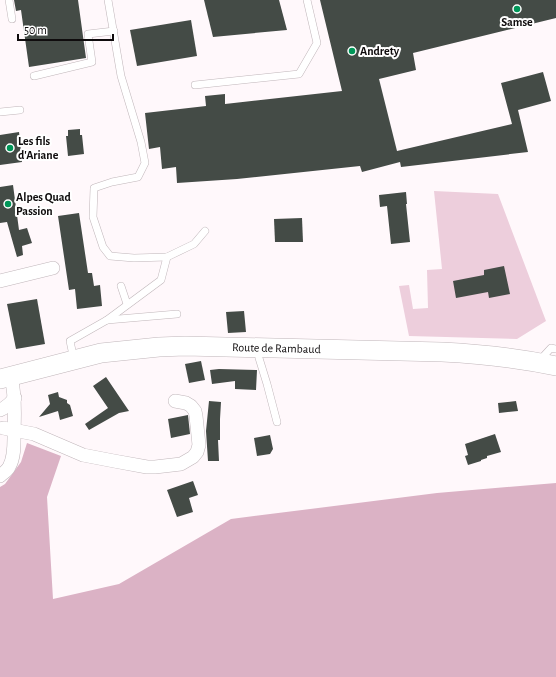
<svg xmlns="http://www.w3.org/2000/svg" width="556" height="677" viewBox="0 0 556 677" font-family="'Alegreya Sans',sans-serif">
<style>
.green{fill:#edcedc}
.forest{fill:#dbb2c5}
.building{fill:#444b46}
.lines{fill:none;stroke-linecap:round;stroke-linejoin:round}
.lane-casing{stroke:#c0b6ba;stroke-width:8}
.street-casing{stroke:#c0b6ba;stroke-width:14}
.secondary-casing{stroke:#c0b6ba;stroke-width:20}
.lane{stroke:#fff;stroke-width:7}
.street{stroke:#fff;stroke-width:13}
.secondary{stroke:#fff;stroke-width:19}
.poi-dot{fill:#009658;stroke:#fff;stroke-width:1.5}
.labels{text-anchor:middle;stroke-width:4;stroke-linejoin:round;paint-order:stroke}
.poi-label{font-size:12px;font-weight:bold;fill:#0f0c0d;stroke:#fff;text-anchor:start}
.street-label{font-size:12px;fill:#0f0c0d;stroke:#fff}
</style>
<rect width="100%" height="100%" fill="#fff8fb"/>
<!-- green -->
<path class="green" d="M434 191 498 194 546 321 517 339 409 336 399 286 409 285 413 309 428 308 427 270 442 269Z"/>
<!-- forest -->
<path class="forest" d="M27 443 61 456 47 497 53 599 119 584 231 519 437 493 556 483V677H0V487L5 484 21 462Z"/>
<!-- building -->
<g class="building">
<path d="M14 0H78L86 58 29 67 21 10 16 11Z"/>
<path d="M204 0H279L287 30 213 37Z"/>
<path d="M320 0H556V18L413 53 416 70 379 79 397 151 512 124 501 83 543 72 551 101 518 110 528 152 401 167 400 162 362 172 360 166 237 179 177 183 176 167 162 169 160 147 149 149 145 113 206 106 205 96 225 94V104L342 91Z"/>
<path d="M191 20 197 56 137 66 130 30Z"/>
<path d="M80 129V135H82L84 154 68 156 66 136H68V130Z"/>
<path d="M19 132 22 162 0 165V135Z"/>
<path d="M13 185 19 230 27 228 32 243 22 246 23 255 17 257 7 222 0 223V187Z"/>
<path d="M406 192 407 204H406L410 242 391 244 387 206 380 207 379 195Z"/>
<path d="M79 213 88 273H92L94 286 100 285 102 306 77 309 75 289 69 290 58 216Z"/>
<path d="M302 218 303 242H275L274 219Z"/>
<path d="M504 266 510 294 489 298 488 292 456 298 453 281 484 275V270Z"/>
<path d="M37 299 45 344 16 349 7 304Z"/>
<path d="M244 311 246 332 228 333 226 312Z"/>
<path d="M201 361 205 380 189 383 185 364Z"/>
<path d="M219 369 257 370 256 390 235 389V381L212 384 210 370Z"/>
<path d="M106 377 129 411 119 413 89 430 85 424 108 408 93 386Z"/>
<path d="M58 392 59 397 67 400V403L70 405 73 416 60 420 58 411 39 417 50 404 48 395Z"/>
<path d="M209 401 221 402 220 419V440H218L219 461H208L206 431Z"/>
<path d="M516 401 518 411 499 413 498 403Z"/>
<path d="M188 415 190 434 171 438 168 419Z"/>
<path d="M495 434 501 452 487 456V458L481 460V461L468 465 465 456 468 455 465 444Z"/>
<path d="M270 435 273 449 270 454 257 456 254 438Z"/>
<path d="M193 481 198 495 189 498 193 512 177 517 167 490Z"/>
</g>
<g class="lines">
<defs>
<g id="lane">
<path d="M9 0 12 19"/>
<path d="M108 0 121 76 141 142 145 163 138 177 112 182 94 188 93 217 103 247 110 256 134 258 167 257"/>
<path d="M34 76 92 62 88 34 114 31"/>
<path d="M195 85 299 74 317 43 307 0"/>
<path d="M0 112 20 110"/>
<path d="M121 286 127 304"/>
<path d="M107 320 161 280 167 257 194 244 205 231"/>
<path d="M257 348 259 358 267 384 277 422"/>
<path d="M74 360 70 341 107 320 177 314"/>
<path d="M540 360 551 348 556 349"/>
</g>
<g id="street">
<path d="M0 281 53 268"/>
<path d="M0 410C7 407 10 404 15 398"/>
<path d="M3 428 34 434 83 455 114 461 147 467H155L181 464 193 457 197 452 199 445 196 416 195 411 191 406 186 403 175 401"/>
<path d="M0 476C3 473 7 471 9 467 15 457 14 442 14 430 15 411 15 394 11 376"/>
</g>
<g id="secondary">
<path id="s1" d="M0 379 101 353 159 347 185 346 442 352C480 354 518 358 556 366"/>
</g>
</defs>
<!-- lane casing -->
<use href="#lane" class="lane-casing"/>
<!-- street casing -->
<use href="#street" class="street-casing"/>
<!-- secondary casing -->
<use href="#secondary" class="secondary-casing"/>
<!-- lane -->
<use href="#lane" class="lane"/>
<!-- street -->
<use href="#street" class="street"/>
<!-- secondary -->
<use href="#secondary" class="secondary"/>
</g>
<!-- markers -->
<g class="poi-dot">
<circle cx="517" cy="9" r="4"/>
<circle cx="352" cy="51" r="4"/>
<circle cx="10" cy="148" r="4"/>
<circle cx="8" cy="204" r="4"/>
</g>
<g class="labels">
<!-- poi labels -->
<g class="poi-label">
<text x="517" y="26" text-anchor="middle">Samse</text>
<text x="360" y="55">Andrety</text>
<text x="18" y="145">Les fils<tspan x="18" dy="14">d'Ariane</tspan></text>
<text x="16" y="201">Alpes Quad<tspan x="16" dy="14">Passion</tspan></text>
</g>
<!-- street labels -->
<g class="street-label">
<text dy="4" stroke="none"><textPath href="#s1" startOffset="280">Route de Rambaud</textPath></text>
</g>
</g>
<!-- scale -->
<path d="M18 34v6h95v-6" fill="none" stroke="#0f0c0d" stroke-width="2"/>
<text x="24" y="34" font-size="12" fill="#0f0c0d" stroke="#ffffff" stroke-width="3" paint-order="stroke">50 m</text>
</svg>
